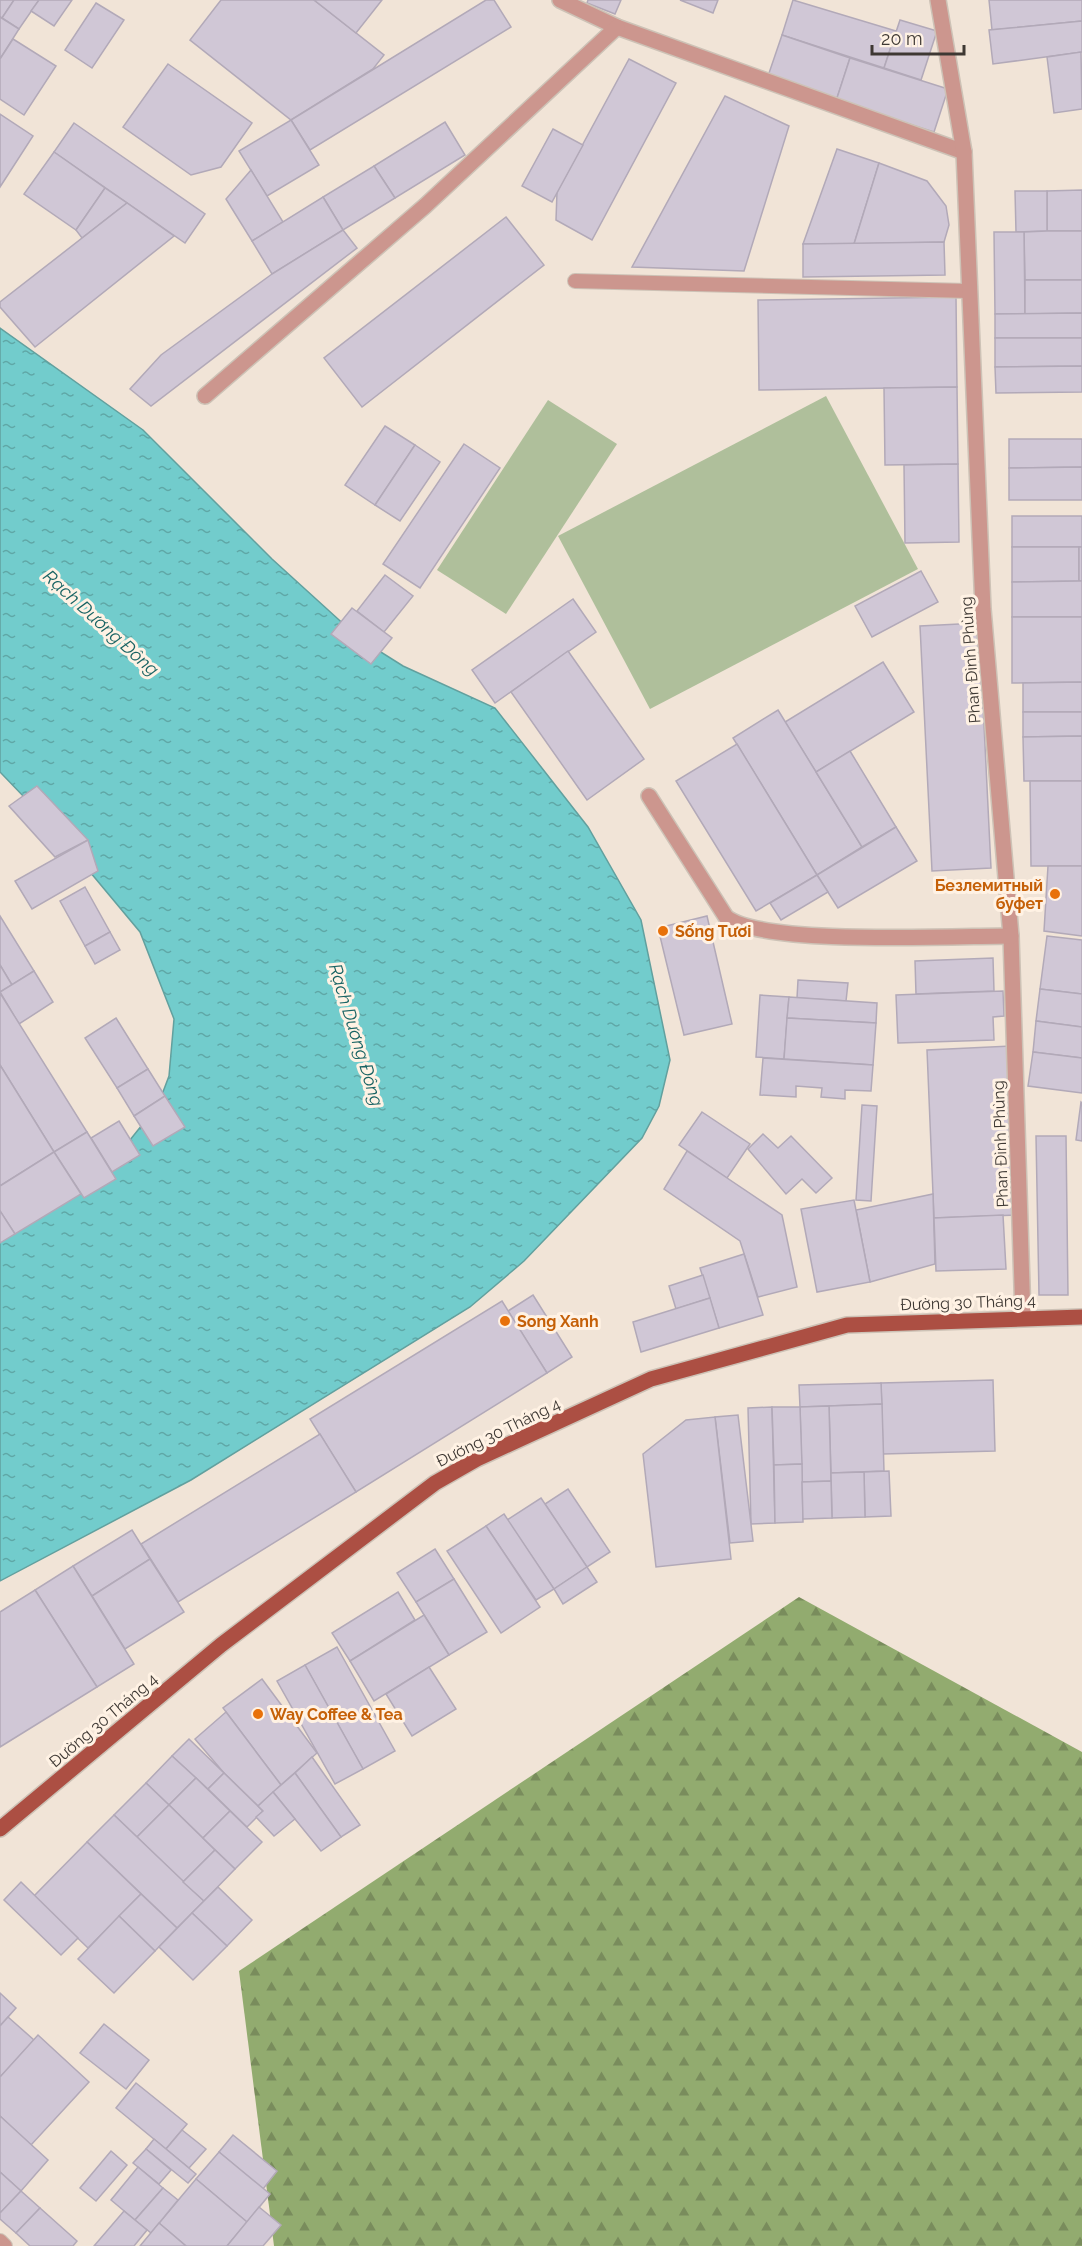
<svg xmlns="http://www.w3.org/2000/svg" width="1082" height="2246" viewBox="0 0 1082 2246" font-family="Raleway,sans-serif">
<style>
.forest{fill:url(#forest-firs)}
.pitch{fill:#afbf9b}
.water{fill:url(#water-ripples);stroke:#62a09e;stroke-width:1.5}
.building{fill:#d0c7d6;stroke:#b2a9b8;stroke-width:1.5}
.lines{fill:none;stroke-linecap:round;stroke-linejoin:round}
.service-casing{stroke:#cdc2b6;stroke-width:16}
.minor-casing{stroke:#cdc2b6;stroke-width:18}
.primary-casing{stroke:#cdc2b6;stroke-width:18}
.service{stroke:#cc968e;stroke-width:14}
.minor{stroke:#cc968e;stroke-width:15}
.primary{stroke:#ac4f43;stroke-width:15}
.food-dot{fill:#e8710a;stroke:#fff2e4;stroke-width:2}
.labels{text-anchor:middle;stroke-width:6;stroke-linejoin:round;paint-order:stroke}
.street-label{font-size:16px;fill:#3e3833;stroke:#fff2e4}
.food-label{font-size:16px;font-weight:bold;fill:#c56008;stroke:#fff2e4;text-anchor:start}
.water-label{font-size:18px;font-style:italic;fill:#186363;stroke:#fff2e4}
</style>
<defs>
<pattern id="forest-firs" width="22" height="20" patternUnits="userSpaceOnUse" patternTransform="scale(1.5)"><rect width="22" height="20" fill="#92ab6f"/><path d="M5 1l3.5 6h-7zM16 11l3.5 6h-7z" fill="#798c5c"/></pattern>
<pattern id="water-ripples" width="26" height="14" patternUnits="userSpaceOnUse" patternTransform="scale(1.5)"><rect width="26" height="14" fill="#72cccc"/><path d="M2 4q2-2 4 0t4 0M15 11q2-2 4 0t4 0" fill="none" stroke="#5fa7a6"/></pattern>
</defs>
<rect width="100%" height="100%" fill="#f1e4d7"/>
<!-- forest -->
<path class="forest" d="M799 1597 1082 1752V2246H274L239 1971Z"/>
<!-- pitch -->
<g class="pitch">
<path d="M826 396 918 569 650 709 558 536Z"/>
<path d="M548 400 617 444 506 614 437 570Z"/>
</g>
<!-- water -->
<path class="water" d="M0 328 143 430 272 559 360 639 403 666 495 708 588 827 641 920 670 1060 659 1106 642 1138 524 1261 470 1307 191 1480 0 1581V1231L61 1198 114 1160 158 1105 169 1076 174 1019 140 932 50 824 0 772Z"/>
<!-- building -->
<g class="building">
<path d="M0 0H14L2 18 0 17Z"/>
<path d="M14 0H39L19 29 2 18Z"/>
<path d="M39 0H72L54 26 31 11Z"/>
<path d="M221 0H314L384 55 373 69 291 120 190 40Z"/>
<path d="M314 0H382L356 33Z"/>
<path d="M486 0H494L511 27 310 150 291 120Z"/>
<path d="M588 0H621L615 14 587 3Z"/>
<path d="M680 0H718L713 13Z"/>
<path d="M793 0 896 31 884 68 782 35Z"/>
<path d="M989 0H1082V21L992 30Z"/>
<path d="M96 3 124 20 92 68 65 50Z"/>
<path d="M0 17 19 29 0 59Z"/>
<path d="M900 20 937 31 921 80 884 68Z"/>
<path d="M1082 21V52L993 64 989 30Z"/>
<path d="M782 35 850 58 836 101 767 79Z"/>
<path d="M13 39 56 66 24 115 0 99V59Z"/>
<path d="M1081 52 1082 109 1054 113 1047 57Z"/>
<path d="M850 58 948 89 934 132 836 101Z"/>
<path d="M629 59 676 83 592 240 556 220 557 192Z"/>
<path d="M168 64 252 123 221 167 191 175 123 127Z"/>
<path d="M725 96 789 126 744 271 632 267Z"/>
<path d="M0 114 33 136 0 187Z"/>
<path d="M291 120 319 165 267 196 239 151Z"/>
<path d="M445 122 465 155 395 198 374 166Z"/>
<path d="M74 123 205 214 185 243 54 152Z"/>
<path d="M553 129 583 145 552 202 522 186Z"/>
<path d="M837 149 879 163 854 244H803Z"/>
<path d="M54 152 105 188 76 230 24 194Z"/>
<path d="M879 163 927 181 946 206 949 225 944 242 854 244Z"/>
<path d="M374 166 395 198 343 230 323 197Z"/>
<path d="M251 170 283 222 252 241 226 199Z"/>
<path d="M105 188 127 203 82 238 76 230Z"/>
<path d="M1082 190V231H1047V191Z"/>
<path d="M1015 191H1047V231L1016 232Z"/>
<path d="M323 197 343 230 272 274 252 241Z"/>
<path d="M127 203 174 236 35 347 0 307V302Z"/>
<path d="M506 217 544 265 362 407 324 358Z"/>
<path d="M343 230 357 248 151 406 130 389 161 355 272 274Z"/>
<path d="M1047 231H1082V280H1025L1024 232Z"/>
<path d="M994 232H1024L1025 314H995Z"/>
<path d="M944 242 945 275 803 277V244Z"/>
<path d="M1025 280H1082V313L1025 314Z"/>
<path d="M956 297 957 387 759 390 758 300Z"/>
<path d="M1082 313V338H995V314Z"/>
<path d="M995 338H1082V366L995 367Z"/>
<path d="M1082 366V392L996 393 995 367Z"/>
<path d="M957 387 958 464 885 465 884 388Z"/>
<path d="M385 426 415 445 375 505 345 485Z"/>
<path d="M1009 439H1082V467L1009 468Z"/>
<path d="M464 444 500 468 420 588 383 564Z"/>
<path d="M415 445 440 462 400 521 375 505Z"/>
<path d="M958 464 959 542 905 543 904 465Z"/>
<path d="M1082 467V500H1009V468Z"/>
<rect x="1012" y="516" width="70" height="31"/>
<path d="M1012 547H1079V581L1012 582Z"/>
<rect x="1079" y="547" width="3" height="34"/>
<path d="M921 571 938 602 872 637 855 606Z"/>
<path d="M385 575 413 596 384 632 357 611Z"/>
<path d="M1079 581H1082V617H1012V582Z"/>
<path d="M573 599 596 632 495 703 472 670Z"/>
<path d="M352 608 392 638 371 664 331 634Z"/>
<path d="M1012 617H1082V682L1012 683Z"/>
<path d="M979 623 991 868 932 871 920 626Z"/>
<path d="M568 651 644 759 587 800 511 692Z"/>
<path d="M883 662 914 712 816 772 785 722Z"/>
<path d="M1082 682V712H1023V683Z"/>
<path d="M778 710 862 847 817 875 733 738Z"/>
<path d="M1023 712H1082V736L1023 737Z"/>
<path d="M1082 736V781H1024L1023 737Z"/>
<path d="M737 744 817 875 756 911 676 781Z"/>
<path d="M850 751 896 827 862 847 816 772Z"/>
<path d="M1030 781H1082V866H1031Z"/>
<path d="M37 786 88 840 55 857 9 806Z"/>
<path d="M896 827 917 861 838 908 817 875Z"/>
<path d="M88 840 98 871 32 909 15 881Z"/>
<path d="M1048 866H1082V936L1044 931Z"/>
<path d="M817 875 828 892 781 920 770 903Z"/>
<path d="M85 887 110 932 85 946 60 901Z"/>
<path d="M0 916 34 971 12 985 0 965Z"/>
<path d="M707 916 732 1024 684 1035 658 928Z"/>
<path d="M110 932 120 950 95 964 85 946Z"/>
<path d="M1047 936 1082 940V994L1040 989Z"/>
<path d="M993 958 994 991 916 994 915 961Z"/>
<path d="M0 965 12 985 0 992Z"/>
<path d="M34 971 53 1002 19 1024 0 992Z"/>
<path d="M798 980 848 983 846 1001 797 998Z"/>
<path d="M1040 989 1082 994V1027L1036 1021Z"/>
<path d="M1003 991 1004 1016 993 1017 994 1040 898 1043 896 995Z"/>
<path d="M0 993 87 1132 54 1152 0 1065Z"/>
<path d="M760 995 789 997 784 1059 756 1057Z"/>
<path d="M789 997 877 1003 876 1023 787 1018Z"/>
<path d="M116 1018 148 1069 117 1088 85 1038Z"/>
<path d="M787 1018 876 1023 873 1065 784 1059Z"/>
<path d="M1036 1021 1082 1027V1058L1033 1052Z"/>
<path d="M1011 1046 1017 1215 934 1218 927 1050Z"/>
<path d="M1033 1052 1082 1058V1093L1028 1086Z"/>
<path d="M763 1058 873 1065 871 1091 845 1090V1099L821 1097 822 1088 796 1086V1097L760 1095Z"/>
<path d="M0 1065 54 1152 0 1186Z"/>
<path d="M148 1069 165 1096 134 1116 117 1088Z"/>
<path d="M165 1096 185 1127 153 1146 134 1116Z"/>
<path d="M1081 1102 1082 1103V1141L1076 1140Z"/>
<path d="M862 1105 877 1106 871 1201 856 1200Z"/>
<path d="M702 1112 750 1144 727 1178 679 1145Z"/>
<path d="M119 1121 140 1155 112 1172 91 1138Z"/>
<path d="M87 1132 116 1179 84 1198 54 1152Z"/>
<path d="M763 1134 778 1148 791 1136 832 1178 816 1193 802 1179 786 1194 748 1149Z"/>
<path d="M1036 1136H1066L1068 1295H1039Z"/>
<path d="M687 1151 782 1215 797 1287 758 1297 740 1241 664 1189Z"/>
<path d="M54 1152 81 1194 15 1234 0 1211V1186Z"/>
<path d="M933 1194 935 1264 870 1282 856 1210Z"/>
<path d="M854 1200 870 1282 817 1292 801 1209Z"/>
<path d="M0 1211 15 1234 0 1243Z"/>
<path d="M1003 1215 1006 1269 936 1271 934 1218Z"/>
<path d="M744 1254 763 1315 719 1328 700 1268Z"/>
<path d="M703 1275 710 1298 676 1309 669 1286Z"/>
<path d="M533 1295 572 1357 547 1373 508 1311Z"/>
<path d="M710 1298 719 1328 641 1352 633 1322Z"/>
<path d="M502 1301 547 1373 356 1492 310 1419Z"/>
<path d="M993 1380 995 1451 883 1454 881 1383Z"/>
<path d="M881 1383 882 1404 800 1407 799 1385Z"/>
<path d="M882 1404 884 1471 831 1473 829 1406Z"/>
<path d="M829 1406 831 1481 802 1482 800 1407Z"/>
<path d="M772 1407 775 1523 751 1524 748 1408Z"/>
<path d="M772 1407H800L802 1464 774 1465Z"/>
<path d="M738 1415 753 1541 730 1543 715 1417Z"/>
<path d="M715 1417 731 1559 656 1567 643 1454 686 1420Z"/>
<path d="M320 1434 356 1492 178 1602 141 1544Z"/>
<path d="M802 1464 803 1522 775 1523 774 1465Z"/>
<path d="M889 1471 891 1516 865 1517 864 1472Z"/>
<path d="M864 1472 865 1517 832 1518 831 1473Z"/>
<path d="M831 1481 832 1518 803 1519 802 1482Z"/>
<path d="M568 1489 610 1552 587 1567 545 1504Z"/>
<path d="M541 1498 587 1567 554 1589 507 1520Z"/>
<path d="M504 1514 554 1589 536 1600 486 1526Z"/>
<path d="M486 1526 540 1607 501 1633 447 1551Z"/>
<path d="M132 1530 150 1559 92 1596 73 1566Z"/>
<path d="M435 1549 454 1579 416 1602 397 1573Z"/>
<path d="M150 1559 184 1612 125 1649 92 1596Z"/>
<path d="M73 1566 134 1664 97 1687 35 1590Z"/>
<path d="M587 1567 597 1582 563 1604 554 1589Z"/>
<path d="M454 1579 487 1632 449 1655 416 1602Z"/>
<path d="M35 1590 97 1687 0 1747V1612Z"/>
<path d="M398 1592 415 1620 350 1661 332 1633Z"/>
<path d="M424 1615 449 1655 374 1701 350 1661Z"/>
<path d="M337 1647 395 1751 363 1769 305 1665Z"/>
<path d="M305 1665 363 1769 335 1784 277 1681Z"/>
<path d="M429 1667 456 1709 412 1736 386 1694Z"/>
<path d="M262 1679 317 1753 281 1785 223 1708Z"/>
<path d="M226 1712 281 1785 258 1806 224 1773 195 1739Z"/>
<path d="M189 1739 224 1773 208 1789 172 1756Z"/>
<path d="M172 1756 196 1778 169 1805 146 1783Z"/>
<path d="M312 1757 360 1825 341 1837 295 1773Z"/>
<path d="M224 1773 263 1811 247 1827 208 1789Z"/>
<path d="M295 1773 341 1837 321 1851 273 1792Z"/>
<path d="M196 1778 230 1811 203 1838 169 1805Z"/>
<path d="M146 1783 169 1805 137 1837 114 1815Z"/>
<path d="M273 1792 295 1819 274 1836 256 1817 263 1811 258 1806Z"/>
<path d="M169 1805 215 1850 183 1882 137 1837Z"/>
<path d="M230 1811 262 1842 235 1869 203 1838Z"/>
<path d="M114 1815 204 1901 177 1928 87 1842Z"/>
<path d="M87 1842 141 1894 88 1948 34 1896Z"/>
<path d="M215 1850 235 1869 204 1901 183 1882Z"/>
<path d="M21 1882 78 1938 61 1955 4 1900Z"/>
<path d="M218 1887 252 1920 227 1946 192 1913Z"/>
<path d="M141 1894 177 1928 155 1951 119 1916Z"/>
<path d="M192 1913 227 1946 193 1980 159 1947Z"/>
<path d="M119 1916 155 1951 114 1993 78 1959Z"/>
<path d="M0 1993 16 2008 0 2026Z"/>
<path d="M8 2017 34 2040 0 2077V2026Z"/>
<path d="M104 2024 149 2060 126 2089 80 2053Z"/>
<path d="M38 2035 89 2082 31 2145 0 2116V2077Z"/>
<path d="M136 2083 187 2124 166 2149 116 2108Z"/>
<path d="M0 2116 48 2160 21 2191 0 2172Z"/>
<path d="M182 2130 206 2149 189 2168 166 2149Z"/>
<path d="M233 2135 277 2171 263 2189 219 2152Z"/>
<path d="M154 2139 196 2174 188 2183 146 2149Z"/>
<path d="M146 2149 171 2170 159 2184 133 2163Z"/>
<path d="M111 2151 127 2165 96 2201 80 2188Z"/>
<path d="M219 2152 270 2194 247 2222 196 2179Z"/>
<path d="M138 2167 163 2188 135 2220 111 2200Z"/>
<path d="M0 2172 21 2191 0 2213Z"/>
<path d="M196 2179 247 2222 227 2246H186L159 2223Z"/>
<path d="M163 2188 178 2200 151 2233 135 2220Z"/>
<path d="M21 2191 40 2208 16 2233 0 2219V2213Z"/>
<path d="M259 2207 281 2225 263 2246H227Z"/>
<path d="M40 2208 77 2241 73 2246H30L16 2233Z"/>
<path d="M124 2211 147 2230 134 2246H94Z"/>
<path d="M159 2223 186 2246H140Z"/>
</g>
<g class="lines">
<defs>
<g id="service">
<path d="M575 281 968 291"/>
<path d="M0 2241 5 2246"/>
</g>
<g id="minor">
<path d="M560 0 617 27 964 152"/>
<path d="M938 0 964 152 983 609 1011 936 1023 1318"/>
<path d="M205 396 425 206 617 27"/>
<path d="M649 796 726 917C762 946 956 936 1011 936"/>
</g>
<path id="primary" d="M0 1829 221 1645 435 1483 477 1459 651 1379 847 1325 1082 1317"/>
</defs>
<!-- service casing -->
<use href="#service" class="service-casing"/>
<!-- minor casing -->
<use href="#minor" class="minor-casing"/>
<!-- primary casing -->
<use href="#primary" class="primary-casing"/>
<!-- service -->
<use href="#service" class="service"/>
<!-- minor -->
<use href="#minor" class="minor"/>
<!-- primary -->
<use href="#primary" class="primary"/>
</g>
<!-- markers -->
<g class="food-dot">
<circle cx="1055" cy="894" r="6"/>
<circle cx="663" cy="931" r="6"/>
<circle cx="505" cy="1321" r="6"/>
<circle cx="258" cy="1714" r="6"/>
</g>
<g class="labels">
<!-- street labels -->
<g class="street-label">
<text transform="translate(970 660) rotate(-94)" y="6">Phan Đình Phùng</text>
<text transform="translate(1000 1144) rotate(-92)" y="6">Phan Đình Phùng</text>
<text transform="translate(968 1302) rotate(-2)" y="6">Đường 30 Tháng 4</text>
<text transform="translate(498 1432) rotate(-26)" y="6">Đường 30 Tháng 4</text>
<text transform="translate(103 1720) rotate(-40)" y="6">Đường 30 Tháng 4</text>
</g>
<!-- food labels -->
<g class="food-label">
<text x="1043" y="891" text-anchor="end">Безлемитный<tspan x="1043" dy="18">буфет</tspan></text>
<text x="675" y="937">Sống Tươi</text>
<text x="517" y="1327">Song Xanh</text>
<text x="270" y="1720">Way Coffee &amp; Tea</text>
</g>
<!-- water labels -->
<g class="water-label">
<text transform="translate(101 623) rotate(42)" y="6">Rạch Dương Đông</text>
<text transform="translate(356 1035) rotate(73)" y="6">Rạch Dương Đông</text>
</g>
</g>
<!-- scale -->
<path d="M872 45v9h92v-9" fill="none" stroke="#3e3833" stroke-width="3"/>
<text x="881" y="45" font-size="18" fill="#3e3833" stroke="#fff2e4" stroke-width="4.5" paint-order="stroke">20 m</text>
</svg>
